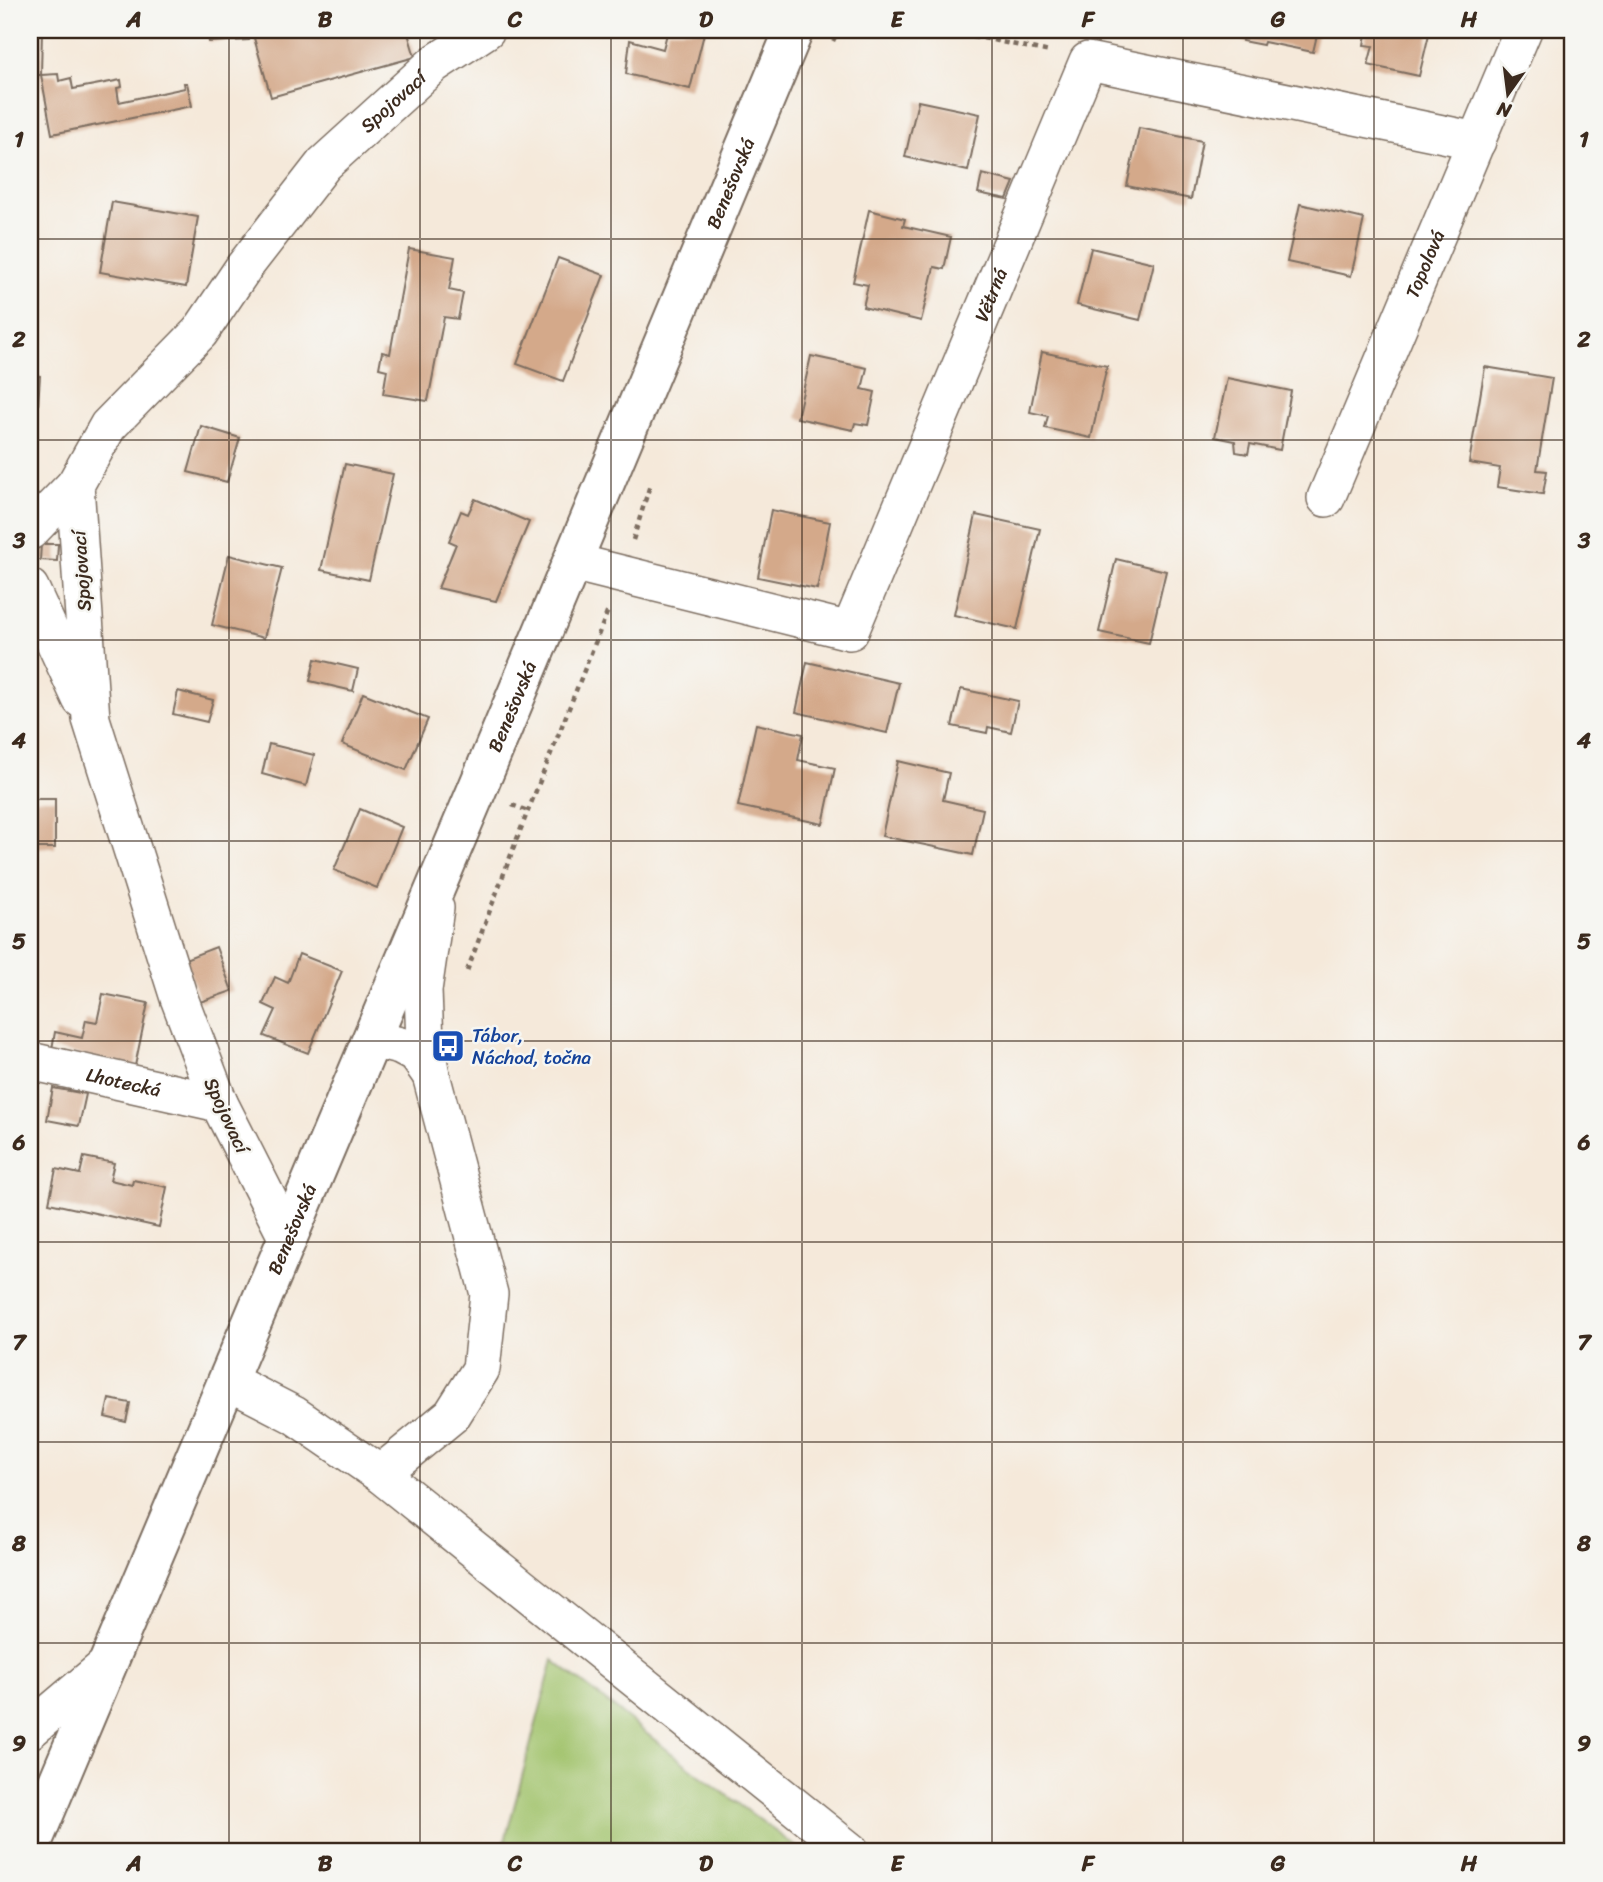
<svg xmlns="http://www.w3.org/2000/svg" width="1603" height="1882" viewBox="0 0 1603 1882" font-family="Sriracha,sans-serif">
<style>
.green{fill:#a0c26b;stroke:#6e7644;stroke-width:2}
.building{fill:#d4a98a}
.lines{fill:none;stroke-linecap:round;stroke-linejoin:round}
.minor-casing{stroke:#7c6d60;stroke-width:40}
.major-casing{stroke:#7c6d60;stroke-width:42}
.path{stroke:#7c6d60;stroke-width:4.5;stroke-dasharray:5 5;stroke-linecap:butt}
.minor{stroke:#fff;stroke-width:37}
.major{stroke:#fff;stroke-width:38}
.grid{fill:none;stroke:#3b2a1e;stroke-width:2;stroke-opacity:0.55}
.labels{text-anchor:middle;stroke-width:5;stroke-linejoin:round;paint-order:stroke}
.street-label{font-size:19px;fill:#3b2a1e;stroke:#f6f6f2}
.transit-label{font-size:19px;fill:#164399;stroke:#f6f6f2;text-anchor:start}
.neatline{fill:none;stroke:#3b2a1e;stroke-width:2.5}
.grid-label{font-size:23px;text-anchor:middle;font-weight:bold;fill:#3b2a1e}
</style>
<rect width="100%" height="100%" fill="#f6f6f2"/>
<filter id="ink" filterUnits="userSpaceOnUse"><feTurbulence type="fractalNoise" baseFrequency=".0143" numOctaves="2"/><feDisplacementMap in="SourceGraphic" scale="14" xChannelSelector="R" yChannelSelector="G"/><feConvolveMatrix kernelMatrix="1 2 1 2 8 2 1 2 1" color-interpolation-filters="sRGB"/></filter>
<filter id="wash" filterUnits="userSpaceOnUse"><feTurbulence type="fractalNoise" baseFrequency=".00686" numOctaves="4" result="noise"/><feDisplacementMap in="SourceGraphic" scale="28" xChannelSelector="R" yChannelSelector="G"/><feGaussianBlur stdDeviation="1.57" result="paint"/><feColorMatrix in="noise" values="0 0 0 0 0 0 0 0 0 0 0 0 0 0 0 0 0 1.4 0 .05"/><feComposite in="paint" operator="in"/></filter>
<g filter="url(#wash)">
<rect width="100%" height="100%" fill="#f5e9da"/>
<!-- green -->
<path class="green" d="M553 1660 693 1770 803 1852H502Z"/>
<g id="blocks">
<!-- building -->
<g class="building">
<path d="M30 30H42L41 75H30Z"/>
<path d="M187 30H248L249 40 209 42 208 33 187 35Z"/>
<path d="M256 30H407L415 57 271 97 252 31Z"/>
<path d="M668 30H705L690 89 626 74 630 40 663 49Z"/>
<path d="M1244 30H1331L1317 35 1313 52 1264 42 1263 45 1242 41Z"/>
<path d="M1367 30H1430L1419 76 1368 65 1373 46 1364 45Z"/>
<path d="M58 74 59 81 71 78 73 89 121 80 122 87 117 88 119 102 185 88 184 83H187L192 106 52 134 41 75Z"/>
<path d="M918 101 980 114 968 171 905 157Z"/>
<path d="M1139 128 1202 141 1191 199 1127 186Z"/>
<path d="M982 174 1014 182 1007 199 978 193Z"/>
<path d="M112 202 198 217 186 287 100 272Z"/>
<path d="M1300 204 1364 219 1351 276 1287 262Z"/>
<path d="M869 210 905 219 903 226 951 237 944 269 934 267 921 321 863 307 868 285 853 282Z"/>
<path d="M1091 248 1154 263 1140 320 1077 305Z"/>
<path d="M409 249 455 257 449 290 463 293 458 319 444 317 428 401 383 394 387 370 379 368 382 352 390 354Z"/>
<path d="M558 258 604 275 563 381 517 364Z"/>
<path d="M1042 352 1107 366 1091 438 1045 428 1048 416 1030 412Z"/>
<path d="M811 356 867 368 862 389 875 392 868 425 855 423 853 430 797 418Z"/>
<path d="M1485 367 1552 378 1537 470 1547 471 1543 494 1497 487 1500 468 1469 463Z"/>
<path d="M30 375 40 376 32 495H30Z"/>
<path d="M1227 378 1291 391 1280 450 1250 444 1248 454 1236 452 1235 441 1215 437Z"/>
<path d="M201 426 240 438 227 482 188 472Z"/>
<path d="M345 464 393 474 369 580 321 570Z"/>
<path d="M475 499 529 522 496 601 438 588 456 544 449 541 461 511 468 514Z"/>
<path d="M771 510 830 522 817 589 758 577Z"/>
<path d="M976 515 1040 529 1017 629 954 615Z"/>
<path d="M41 544H58L57 561 40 560Z"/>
<path d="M229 555 282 568 264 638 212 625Z"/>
<path d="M1116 559 1166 571 1149 643 1099 632Z"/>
<path d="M315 659 358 669 353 691 310 681Z"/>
<path d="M807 662 899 683 887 733 796 712Z"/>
<path d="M961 689 1018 701 1011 732 988 727 987 733 952 726Z"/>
<path d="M178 691 213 700 207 722 173 714Z"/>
<path d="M363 693 428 719 406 770 342 744Z"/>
<path d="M756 724 803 734 798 760 835 768 823 824 738 806Z"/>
<path d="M269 744 314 755 306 786 262 774Z"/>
<path d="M898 761 949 773 943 800 983 809 973 855 882 836Z"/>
<path d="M33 799H55V848H30V803H33Z"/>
<path d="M360 809 402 827 377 888 334 870Z"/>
<path d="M216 947 232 991 200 1002 185 959Z"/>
<path d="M299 954 342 971 308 1053 264 1036 276 1010 263 1004 275 977 288 983Z"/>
<path d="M103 994 148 1003 135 1066 52 1049 55 1032 82 1038 86 1020 97 1022Z"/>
<path d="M53 1088 86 1094 79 1126 47 1120Z"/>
<path d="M84 1157 114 1163 110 1180 132 1185 133 1180 167 1187 159 1227 49 1203 56 1169 80 1174Z"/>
<path d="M109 1399 130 1403 126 1422 105 1417Z"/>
</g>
</g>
</g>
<g filter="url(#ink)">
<use href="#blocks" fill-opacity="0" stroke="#7c6d60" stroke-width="2"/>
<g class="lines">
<defs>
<g id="minor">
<path id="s1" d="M1326 498 1523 30"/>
<path d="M30 531 75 485"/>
<path id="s2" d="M572 562 850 631 1088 61 1477 141"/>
<path d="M30 588 81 699"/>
<path d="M372 1039 400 1046 417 1055 431 1075"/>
<path id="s3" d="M30 1061 219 1103"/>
<path id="s4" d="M288 1239 219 1103 179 998 91 719 75 485 108 426 200 332 244 267 324 164 434 64 486 30"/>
<path d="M228 1381 294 1415 380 1474 851 1852"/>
<path d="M380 1474 452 1415 481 1369 489 1294 431 1075 425 1044 423 990 435 908"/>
<path d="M30 1730 108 1664"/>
</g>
<g id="major">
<path id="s5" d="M30 1848 476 792 794 30"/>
</g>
</defs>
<!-- minor casing -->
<use href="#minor" class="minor-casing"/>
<!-- major casing -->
<use href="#major" class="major-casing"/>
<!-- path -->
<g class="path">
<path d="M944 30 1050 52"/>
<path d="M833 41 838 30"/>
<path d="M633 540 650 485"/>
<path d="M512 805 528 811"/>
<path d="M467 971 520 831 609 608"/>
</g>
<!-- minor -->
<use href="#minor" class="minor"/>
<!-- major -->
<use href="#major" class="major"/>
</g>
</g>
<!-- grid -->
<path class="grid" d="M229 30V1852M420 30V1852M611 30V1852M802 30V1852M992 30V1852M1183 30V1852M1374 30V1852M30 239H1573M30 440H1573M30 640H1573M30 841H1573M30 1041H1573M30 1242H1573M30 1442H1573M30 1643H1573"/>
<!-- icons -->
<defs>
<symbol id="bus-square" viewBox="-11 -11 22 22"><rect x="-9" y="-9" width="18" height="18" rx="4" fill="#1a4fb4" stroke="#f6f6f2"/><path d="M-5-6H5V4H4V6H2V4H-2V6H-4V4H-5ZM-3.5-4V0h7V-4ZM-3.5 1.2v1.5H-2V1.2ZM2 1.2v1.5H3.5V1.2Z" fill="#fff"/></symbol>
</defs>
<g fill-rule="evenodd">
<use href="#bus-square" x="429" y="1027" width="38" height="38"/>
</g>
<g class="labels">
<!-- street labels -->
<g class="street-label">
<text dy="7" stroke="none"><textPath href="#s4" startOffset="1293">Spojovací</textPath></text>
<text dy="7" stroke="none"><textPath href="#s5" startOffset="1806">Benešovská</textPath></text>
<text dy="7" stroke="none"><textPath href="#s1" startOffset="254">Topolová</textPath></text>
<text dy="7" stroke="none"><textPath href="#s2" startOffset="651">Větrná</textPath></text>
<text transform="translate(81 571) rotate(-94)" y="7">Spojovací</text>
<text dy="7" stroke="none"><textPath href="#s5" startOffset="1239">Benešovská</textPath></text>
<text dy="7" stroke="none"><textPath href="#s3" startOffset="96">Lhotecká</textPath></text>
<text transform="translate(227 1115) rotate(65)" y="7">Spojovací</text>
<text dy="7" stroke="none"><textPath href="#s5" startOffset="672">Benešovská</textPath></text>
</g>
<!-- transit labels -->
<g class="transit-label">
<text x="472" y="1042">Tábor,<tspan x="472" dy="22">Náchod, točna</tspan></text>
</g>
</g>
<!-- margin -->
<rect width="1603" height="1882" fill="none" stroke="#f6f6f2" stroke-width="77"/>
<!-- north arrow -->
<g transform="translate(1508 94) rotate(194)" stroke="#f6f6f2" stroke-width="5" paint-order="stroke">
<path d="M0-5L12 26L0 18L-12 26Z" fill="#3b2a1e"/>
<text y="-10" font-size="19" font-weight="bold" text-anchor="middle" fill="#3b2a1e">N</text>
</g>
<rect x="38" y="38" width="1526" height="1805" class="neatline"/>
<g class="grid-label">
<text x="134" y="27">A</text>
<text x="325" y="27">B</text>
<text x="515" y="27">C</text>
<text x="706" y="27">D</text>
<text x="897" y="27">E</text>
<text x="1088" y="27">F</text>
<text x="1278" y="27">G</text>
<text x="1469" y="27">H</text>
<text x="19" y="147">1</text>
<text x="1584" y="147">1</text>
<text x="19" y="347">2</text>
<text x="1584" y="347">2</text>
<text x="19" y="548">3</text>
<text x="1584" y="548">3</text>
<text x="19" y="748">4</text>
<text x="1584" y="748">4</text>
<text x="19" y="949">5</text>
<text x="1584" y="949">5</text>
<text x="19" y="1150">6</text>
<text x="1584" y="1150">6</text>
<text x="19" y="1350">7</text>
<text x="1584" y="1350">7</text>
<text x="19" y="1551">8</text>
<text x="1584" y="1551">8</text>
<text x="19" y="1751">9</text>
<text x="1584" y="1751">9</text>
<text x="134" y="1871">A</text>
<text x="325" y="1871">B</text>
<text x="515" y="1871">C</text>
<text x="706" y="1871">D</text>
<text x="897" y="1871">E</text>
<text x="1088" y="1871">F</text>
<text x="1278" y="1871">G</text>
<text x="1469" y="1871">H</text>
</g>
</svg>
